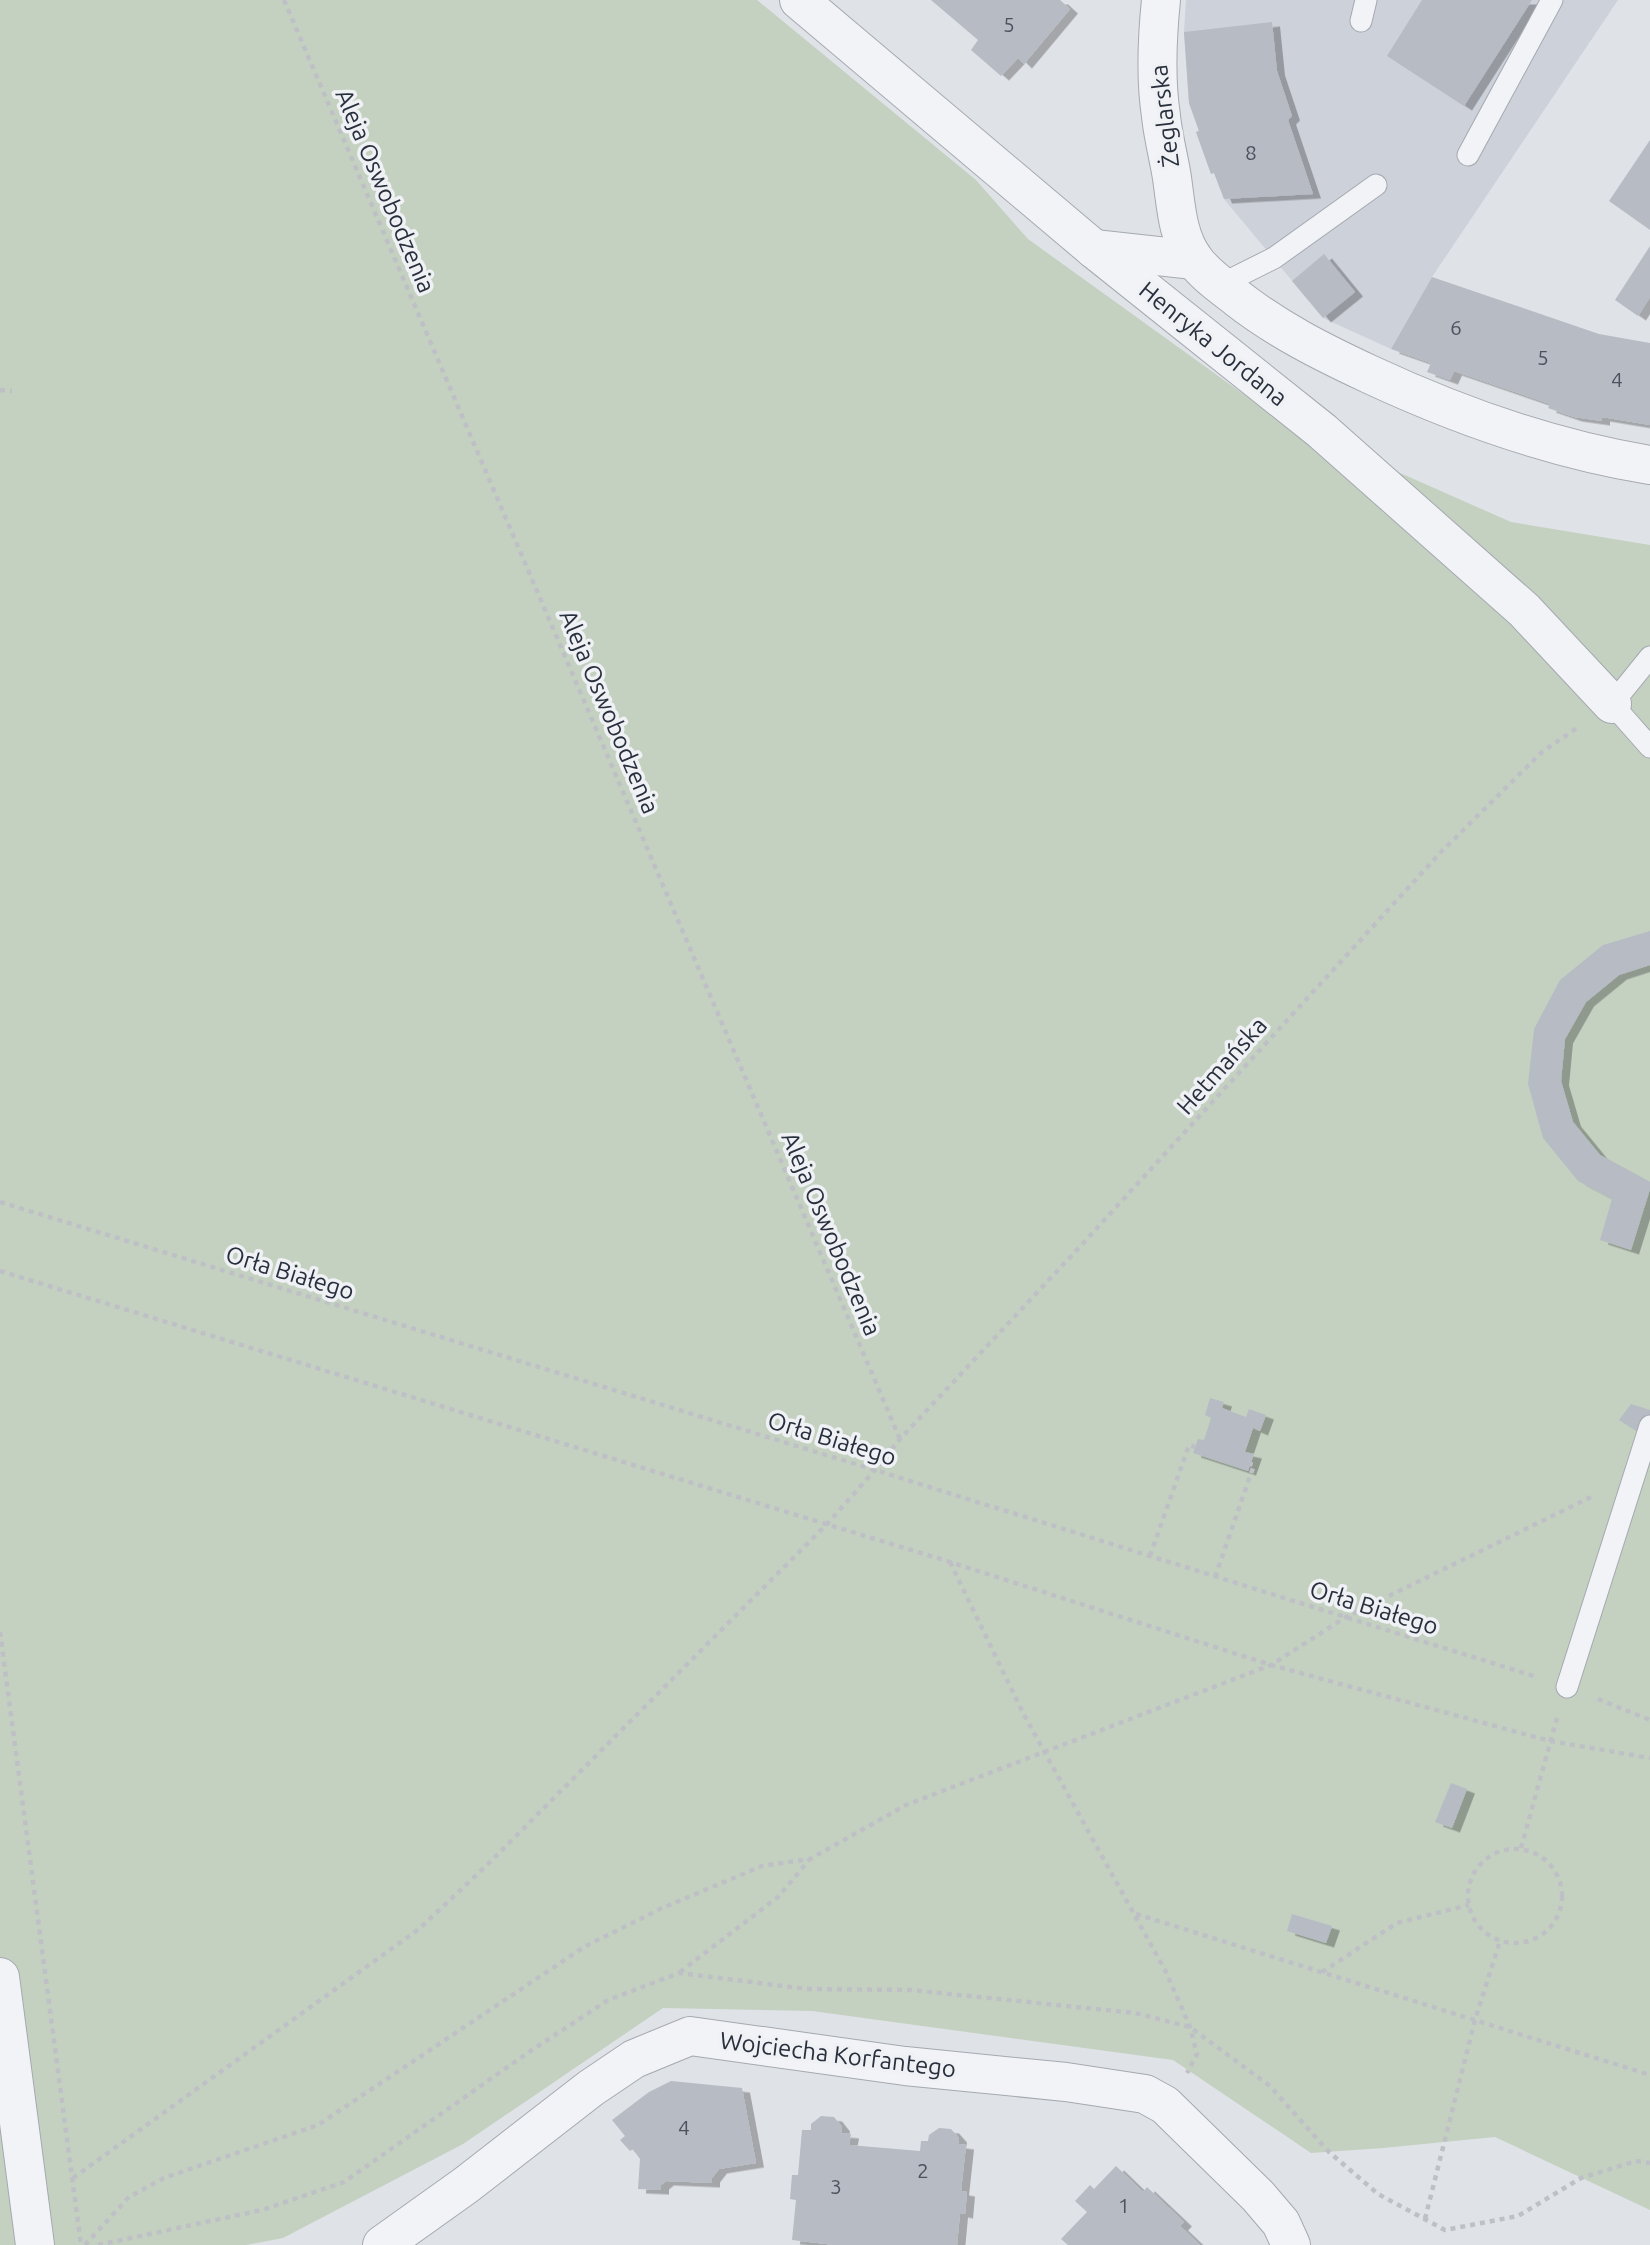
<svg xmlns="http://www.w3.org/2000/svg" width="1650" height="2245" viewBox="0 0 1650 2245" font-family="Ubuntu,sans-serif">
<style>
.built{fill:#cdd1d9}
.park{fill:#c4d1c1}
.building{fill:#b7bbc4;filter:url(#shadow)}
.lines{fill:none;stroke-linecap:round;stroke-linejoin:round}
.lane-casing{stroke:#a5a9b1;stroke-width:23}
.street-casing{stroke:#a5a9b1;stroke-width:40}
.path{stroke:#bec0c6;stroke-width:4.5;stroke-dasharray:5 5;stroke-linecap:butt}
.lane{stroke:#f2f3f6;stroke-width:21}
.street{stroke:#f2f3f6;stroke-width:38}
.labels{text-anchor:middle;stroke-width:7;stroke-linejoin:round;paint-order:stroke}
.number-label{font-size:21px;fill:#4c535f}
.street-label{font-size:24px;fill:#29303d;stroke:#eff1f5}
</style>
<defs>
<filter id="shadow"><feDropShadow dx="8" dy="4.5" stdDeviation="0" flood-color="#0004"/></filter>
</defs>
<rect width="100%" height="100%" fill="#dfe2e7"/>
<!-- built -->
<path class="built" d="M1186 0H1618L1432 277 1391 349 1323 318 1224 199 1214 173 1211 174 1196 132 1199 131 1189 103 1184 32Z"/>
<!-- park -->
<path class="park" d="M0 0H757L976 180 1028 239 1278 419 1511 522 1650 545V2210L1495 2137 1383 2148 1311 2153 1173 2060 812 2011 663 2008 463 2144 283 2238 246 2245H0Z"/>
<!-- building -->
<g class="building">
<path d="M931 0H1060L1070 9 1024 64 1018 58 1001 76 971 50 978 40Z"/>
<path d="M1422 0H1532L1464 106 1387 56Z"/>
<path d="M1272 22 1277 71 1292 116 1288 120 1313 194 1224 199 1214 173 1211 174 1196 132 1199 131 1189 103 1184 32Z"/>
<path d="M1650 140V230L1609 201Z"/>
<path d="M1650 246V297L1638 316 1615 300Z"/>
<path d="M1324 254 1355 292 1323 318 1292 281Z"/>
<path d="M1432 277 1599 334 1650 343V425L1602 417V421L1574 417 1548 408 1550 404 1454 371 1450 380 1427 372 1431 363 1391 349Z"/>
<path d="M1650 931V965L1619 975 1586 1002 1565 1039 1561 1081 1573 1122 1600 1155 1650 1182V1189L1631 1250 1600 1240 1612 1199 1578 1181 1543 1138 1528 1084 1534 1029 1560 980 1603 945Z"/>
<path d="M1210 1398 1224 1402 1222 1408 1246 1417 1249 1409 1266 1415 1260 1431 1253 1428 1245 1452 1254 1454 1248 1471 1193 1453 1198 1439 1204 1440 1211 1418 1205 1415Z"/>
<path d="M1631 1404 1650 1410V1436L1633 1429 1619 1420Z"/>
<path d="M1451 1783 1467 1789 1452 1828 1435 1822Z"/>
<path d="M1292 1914 1332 1926 1326 1943 1287 1931Z"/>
<path d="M671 2081 742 2088 756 2163 719 2169 712 2178V2183L666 2181 661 2185V2190L638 2189 640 2159 633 2149 630 2151 620 2140 625 2136 612 2120 649 2092Z"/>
<path d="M821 2116 834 2117 842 2127 841 2133 851 2134 849 2145 920 2151 921 2141H928L929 2135 939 2128 951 2129 959 2138 958 2144 966 2145 961 2191 967 2192 965 2214 960 2213 957 2245H835L792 2240 796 2200 790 2199 792 2175H798L802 2130H811V2124Z"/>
<path d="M1116 2166 1143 2192 1147 2187 1184 2222 1180 2226 1200 2245H1068L1061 2239 1087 2212 1075 2201 1090 2185 1094 2189Z"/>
</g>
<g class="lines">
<defs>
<g id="lane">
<path d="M1361 21 1366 0"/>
<path d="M1468 155 1552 0"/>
<path d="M1220 285 1274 258 1376 185"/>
<path d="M1650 657 1612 704 1650 747"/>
<path d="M1567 1687 1650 1426"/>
</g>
<g id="street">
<path d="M799 0 1094 249 1322 431 1524 610 1612 704"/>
<path d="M1161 0C1157 39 1155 77 1161 116 1163 137 1169 158 1172 178 1176 205 1177 236 1194 259 1204 274 1223 287 1237 298 1278 330 1322 352 1369 374 1459 416 1552 449 1650 465"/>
<path d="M1094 249 1194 260"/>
<path d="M0 1977 35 2245"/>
<path d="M382 2245 466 2185 591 2088 634 2059 690 2036 905 2066 1066 2082 1145 2094 1165 2105 1258 2196 1281 2223 1291 2245"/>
</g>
</defs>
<!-- lane casing -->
<use href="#lane" class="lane-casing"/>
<!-- street casing -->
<use href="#street" class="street-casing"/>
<!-- path -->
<g class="path">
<path d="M284 0 900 1439"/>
<path d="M0 390 12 391"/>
<path d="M0 1202 875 1470 1537 1677"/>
<path d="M0 1271 950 1562 1271 1665 1550 1741 1650 1758"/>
<path d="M1150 1556 1189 1445 1195 1447"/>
<path d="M950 1562 1023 1713 1166 1972 1190 2027 1197 2054 1187 2073"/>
<path d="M1215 1577 1254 1465 1250 1464"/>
<path d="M0 1632 81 2245"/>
<path d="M1598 1699 1650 1720"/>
<path d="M1521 1848 1557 1718"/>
<circle cx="1515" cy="1896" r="47"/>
<path d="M1136 1914 1650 2075"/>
<path d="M680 1972 778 1897 810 1859"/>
<path d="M1322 1972 1397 1923 1469 1905"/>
<path d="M73 2178 419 1929 488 1864 827 1524 875 1470 900 1439 1075 1252 1441 852 1542 752 1577 728"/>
<path d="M1425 2219 1475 2020 1500 1941"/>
<path d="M85 2245 129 2197 164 2178 318 2125 584 1947 660 1909 762 1866 810 1859 906 1805 1271 1665 1346 1617 1593 1496"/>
<path d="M98 2245 262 2210 344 2182 529 2052 608 2000 679 1973 807 1989 911 1990 1135 2013 1190 2027 1270 2086 1328 2151 1378 2194 1445 2230 1518 2216 1581 2178 1636 2161 1650 2163"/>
</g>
<!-- lane -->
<use href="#lane" class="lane"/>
<!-- street -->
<use href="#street" class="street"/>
</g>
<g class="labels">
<!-- number labels -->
<g class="number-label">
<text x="1009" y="32">5</text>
<text x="1251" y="160">8</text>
<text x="1456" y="335">6</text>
<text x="1543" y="365">5</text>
<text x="1617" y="387">4</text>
<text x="684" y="2135">4</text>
<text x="923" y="2178">2</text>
<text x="836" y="2194">3</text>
<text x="1124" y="2213">1</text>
</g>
<!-- street labels -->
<g class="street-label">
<text transform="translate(1165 116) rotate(-97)" y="8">Żeglarska</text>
<text transform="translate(385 191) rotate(67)" y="8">Aleja Oswobodzenia</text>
<text transform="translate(1213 344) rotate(39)" y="8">Henryka Jordana</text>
<text transform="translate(609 712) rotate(67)" y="8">Aleja Oswobodzenia</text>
<text transform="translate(1222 1066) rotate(-48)" y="8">Hetmańska</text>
<text transform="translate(831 1234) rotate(67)" y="8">Aleja Oswobodzenia</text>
<text transform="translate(290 1273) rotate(17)" y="8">Orła Białego</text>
<text transform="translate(832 1439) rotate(17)" y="8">Orła Białego</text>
<text transform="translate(1374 1608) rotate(17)" y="8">Orła Białego</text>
<text transform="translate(838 2055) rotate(7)" y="8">Wojciecha Korfantego</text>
</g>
</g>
</svg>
